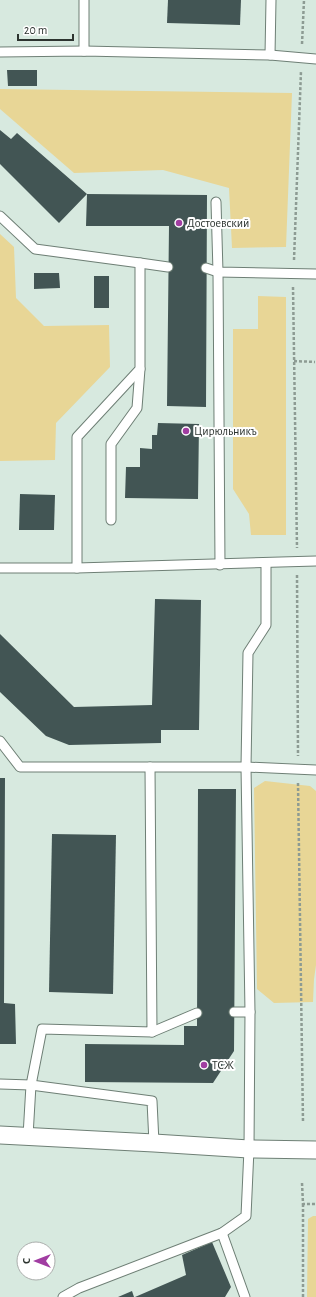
<svg xmlns="http://www.w3.org/2000/svg" width="316" height="1297" viewBox="0 0 316 1297" font-family="'Alegreya Sans',sans-serif">
<style>
.green{fill:#e8d696}
.building{fill:#425554}
.lines{fill:none;stroke-linecap:round;stroke-linejoin:round}
.lane-casing{stroke:#6e7f75;stroke-width:11}
.street-casing{stroke:#6e7f75;stroke-width:19}
.path{stroke:#8d9b93;stroke-width:2.5;stroke-dasharray:3 2;stroke-linecap:butt}
.lane{stroke:#fff;stroke-width:9}
.street{stroke:#fff;stroke-width:17}
.poi-dot{fill:#a13da2;stroke:#fff;stroke-width:1.5}
.labels{text-anchor:middle;stroke-width:4;stroke-linejoin:round;paint-order:stroke}
.poi-label{font-size:12px;fill:#2d3430;stroke:#fff;text-anchor:start}
</style>
<rect width="100%" height="100%" fill="#d7e9df"/>
<!-- green -->
<g class="green">
<path d="M0 89 292 93 286 247 232 248 229 188 163 170 74 173 0 109Z"/>
<path d="M0 234 14 247 16 298 44 326 109 325 110 367 56 423 55 460 0 461Z"/>
<path d="M258 296 286 297V535H251L249 514 233 489V329H258Z"/>
<path d="M265 781 310 786 316 791V965L314 979 313 1002 274 1003 257 989 254 788Z"/>
<path d="M313 1216H316V1297H307L308 1219Z"/>
</g>
<!-- building -->
<g class="building">
<path d="M168 0H241L240 25 167 23Z"/>
<path d="M7 70H37V86H8Z"/>
<path d="M0 130 11 139 17 133 87 194 59 223 0 164Z"/>
<path d="M87 194 207 195 206 407 167 406 169 226H86Z"/>
<path d="M34 273H59L60 288 34 289Z"/>
<rect x="94" y="276" width="15" height="32"/>
<path d="M158 423 199 424 198 499 125 498 126 467H140V448L152 449V435H157Z"/>
<path d="M20 494 55 495 54 530H19Z"/>
<path d="M155 599 201 600 199 730H161V743L69 745 46 736 0 692V634L74 707 152 705Z"/>
<path d="M0 778H5L4 1003 15 1004 16 1044H0Z"/>
<path d="M198 789H236L234 1051 213 1083 85 1082V1044L184 1045V1026H197Z"/>
<path d="M52 834 116 835 113 994 49 992Z"/>
<path d="M212 1242 231 1287 225 1297H135L186 1275 182 1255Z"/>
<path d="M132 1291 134 1297H118Z"/>
</g>
<g class="lines">
<defs>
<g id="lane">
<path d="M84 51V0"/>
<path d="M0 52 84 51 270 55 316 59"/>
<path d="M270 55 271 0"/>
<path d="M216 202 218 272 220 565"/>
<path d="M0 216 35 249 140 263V369L77 437V568"/>
<path d="M140 263 168 267"/>
<path d="M206 268 218 272 316 274"/>
<path d="M111 520V444L137 408 140 369"/>
<path d="M0 568H77L316 561"/>
<path d="M0 741 20 767H246L316 770"/>
<path d="M234 1012H250"/>
<path d="M152 1032 197 1013"/>
<path d="M0 1084 31 1085 152 1101 154 1143"/>
<path d="M28 1136 31 1085 42 1029 152 1032 150 767"/>
<path d="M222 1233 245 1297"/>
<path d="M63 1297 79 1288 222 1233 246 1216 249 1149 250 1012 246 767 248 653 266 625V563"/>
</g>
<path id="street" d="M0 1135 154 1143 249 1149 316 1150"/>
</defs>
<!-- lane casing -->
<use href="#lane" class="lane-casing"/>
<!-- street casing -->
<use href="#street" class="street-casing"/>
<!-- path -->
<g class="path">
<path d="M302 44 304 0"/>
<path d="M294 260 301 71"/>
<path d="M293 287 297 548"/>
<path d="M294 361 315 362"/>
<path d="M297 575 298 756"/>
<path d="M298 783 303 1122"/>
<path d="M302 1183 303 1204H316"/>
<path d="M303 1297V1204"/>
</g>
<!-- lane -->
<use href="#lane" class="lane"/>
<!-- street -->
<use href="#street" class="street"/>
</g>
<!-- markers -->
<g class="poi-dot">
<circle cx="179" cy="223" r="4"/>
<circle cx="186" cy="431" r="4"/>
<circle cx="204" cy="1065" r="4"/>
</g>
<g class="labels">
<!-- poi labels -->
<g class="poi-label">
<text x="187" y="227">Достоевский</text>
<text x="194" y="435">Цирюльникъ</text>
<text x="212" y="1069">ТСЖ</text>
</g>
</g>
<!-- north arrow -->
<g transform="translate(36 1261) rotate(270)"><circle r="19" fill="#ffffff" stroke="#abaeac"/>
<path d="M0-3L7 15L0 10L-7 15Z" fill="#a13da2"/>
<text y="-6" font-size="11" font-weight="bold" text-anchor="middle" fill="#2d3430">С</text>
</g>
<!-- scale -->
<path d="M18 34v6h55v-6" fill="none" stroke="#2d3430" stroke-width="2"/>
<text x="24" y="34" font-size="12" fill="#2d3430" stroke="#ffffff" stroke-width="3" paint-order="stroke">20 m</text>
</svg>
